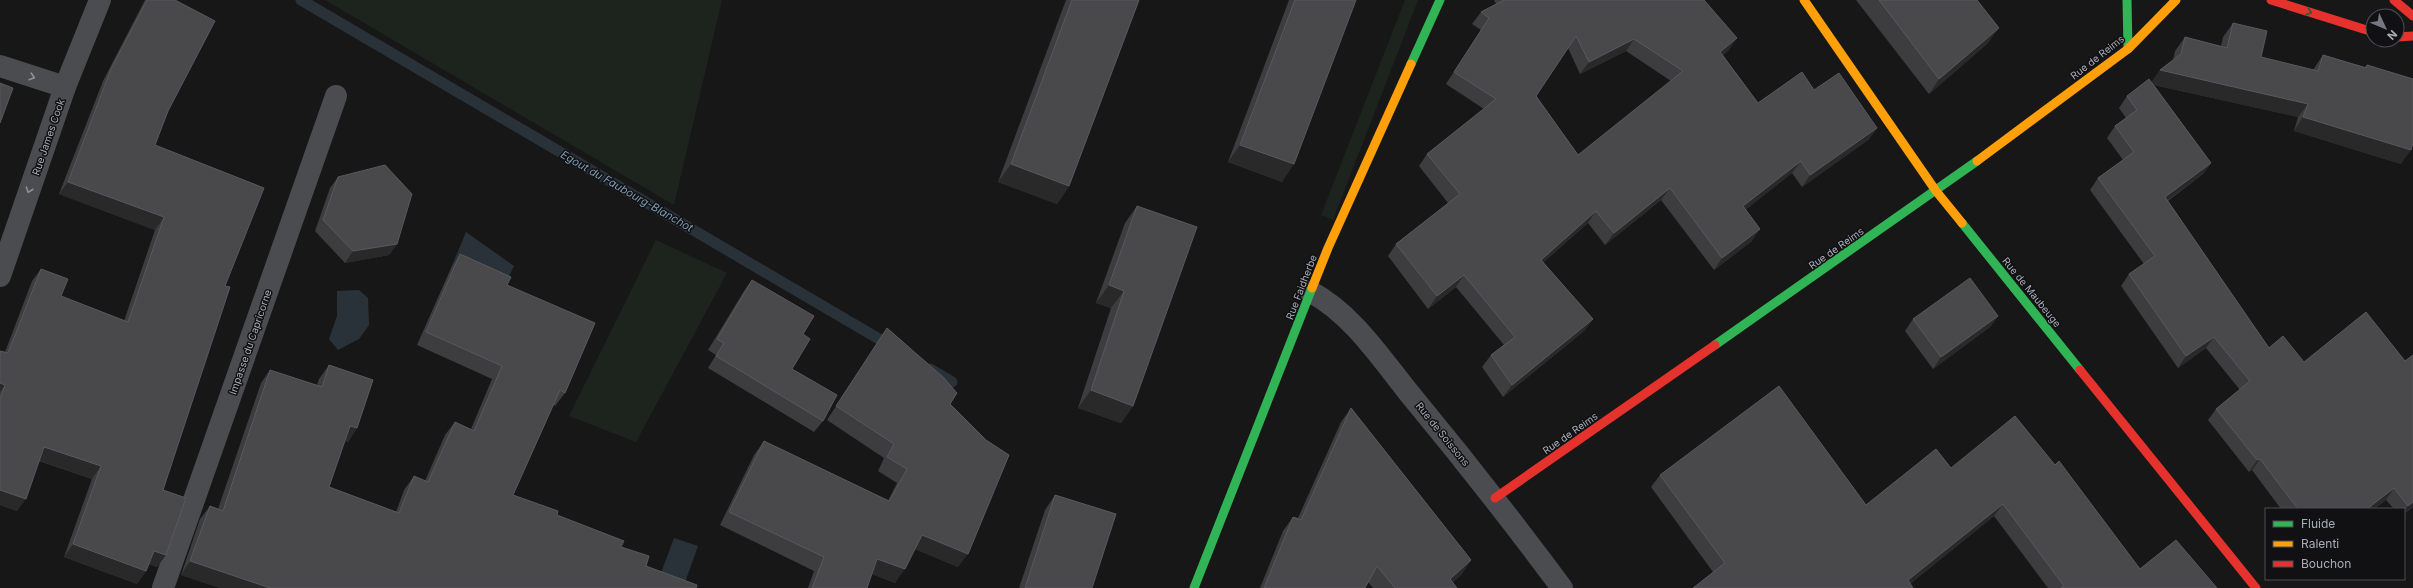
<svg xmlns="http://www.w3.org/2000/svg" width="2413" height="588" viewBox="0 0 2413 588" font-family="Inter,sans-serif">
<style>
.green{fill:#1d241e}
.water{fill:#2a3239}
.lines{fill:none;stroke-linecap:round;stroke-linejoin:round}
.stream{stroke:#2a3239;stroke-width:11}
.street{stroke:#4b4c50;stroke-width:22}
.fast{stroke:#30b455;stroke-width:9}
.slow{stroke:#ff9f0a;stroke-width:9}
.jam{stroke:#e5322d;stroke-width:9}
.wall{fill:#3d3d3f;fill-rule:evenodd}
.shaded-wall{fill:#29292a}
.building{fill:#49494c;stroke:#58595d;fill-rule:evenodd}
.oneway{stroke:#206234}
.oneway2{stroke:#8c9099}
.labels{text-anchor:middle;stroke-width:3;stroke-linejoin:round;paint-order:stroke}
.street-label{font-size:10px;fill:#a8adb8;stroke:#111113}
.water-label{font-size:11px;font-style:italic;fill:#7f9bb3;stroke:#111113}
</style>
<rect width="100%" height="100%" fill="#171717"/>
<!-- green -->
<g class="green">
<path d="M325 0H722L674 205Z"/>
<path d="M1405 0H1418L1333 220 1321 215Z"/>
<path d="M656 240 727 273 636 442 569 416Z"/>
</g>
<!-- water -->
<g class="water">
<path d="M466 232 514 266 502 290 451 268Z"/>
<path d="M359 290 368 298 369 325 359 339 338 350 329 339 337 316V291Z"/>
<path d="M674 538 698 546 683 588 658 581Z"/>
</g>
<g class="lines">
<!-- stream -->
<g class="stream">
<path d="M301 0 891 346"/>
<path d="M930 369 952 382"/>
</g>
<!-- street -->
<g class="street">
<path d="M0 66 65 87"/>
<path d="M0 276 65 87 100 0"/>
<path d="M1311 292C1352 314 1380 357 1409 393 1462 457 1513 522 1562 588"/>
<path d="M163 588 336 96"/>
</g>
<!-- fast -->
<g class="fast">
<path d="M2127 0 2128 49"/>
<path d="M1411 64 1440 0"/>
<path d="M1962 223 2080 370"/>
<path d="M1715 345 1977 161"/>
<path d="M1194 588 1312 288"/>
</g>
<!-- slow -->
<g class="slow">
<path d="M1804 0 1936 191 1962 223"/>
<path d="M1977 161 2128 49 2176 0"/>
<path d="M1312 288 1328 248 1411 64"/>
</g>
<!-- jam -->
<g class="jam">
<path d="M2271 0 2373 32"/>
<path d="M2394 0 2413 16"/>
<path d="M2397 37 2413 36"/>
<path d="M2080 370 2256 588"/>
<path d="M1495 498 1715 345"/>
</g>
</g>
<!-- wall -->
<g class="wall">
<path d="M145 0H175L168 111 155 145 225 286 163 490 166 555 157 567 149 564 146 571 137 584 64 557 92 479 39 461 17 511 0 505V351L5 352 32 281 41 269 61 296 124 321 155 230 59 194 103 81Z"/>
<path d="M1066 0H1139L1069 186 1057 204 998 182Z"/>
<path d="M1289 0H1356L1282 182 1228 162Z"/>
<path d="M1494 0H1704L1729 50 1723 55 1758 103 1814 90 1877 128 1868 140 1802 187 1792 173 1745 210 1752 241 1714 270 1661 200 1605 245 1588 223 1543 262 1593 319 1584 331 1503 397 1482 367 1491 355 1504 345 1456 287 1428 309 1388 256 1396 244 1448 203 1419 166 1427 154 1484 109 1446 84 1481 30 1472 24 1481 12 1496 4ZM1568 48 1580 74 1626 51 1671 81 1578 155 1536 96Z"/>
<path d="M1856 0H1977L1988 43 1929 94Z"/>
<path d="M2233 23 2261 57 2313 70 2323 55 2365 67 2367 65 2401 164 2294 131 2298 117 2154 85 2211 163 2203 174 2168 201 2269 348 2304 362 2405 361 2413 355V507L2404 514V509H2394L2386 500 2374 509H2281L2252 470 2249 472 2208 420 2216 409 2240 390 2206 348 2178 368 2121 286 2129 274 2144 264 2090 190 2098 178 2123 160 2107 138 2115 126 2126 118 2119 108 2127 96 2152 82 2160 70 2173 60 2175 51 2185 37 2221 46 2223 37Z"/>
<path d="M338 177 397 244 389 255 345 263 315 231 330 188Z"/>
<path d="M1137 206 1133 406 1121 423 1078 408 1111 308 1096 303 1125 223Z"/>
<path d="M460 254 507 285 565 393 555 406 553 405 513 495 557 515 621 547 646 566 696 588H220L181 575 200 519 210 506 218 509 261 383 270 370 317 385 319 379 329 365 357 428 348 442 345 441 329 487 396 512 404 490 414 476 425 481 445 435 455 422 471 429 492 379 417 345 451 268Z"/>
<path d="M752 280 803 334 792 369 823 421 814 432 708 368 716 355 708 350 744 291Z"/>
<path d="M1998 316 1990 327 1933 369 1905 331 1913 319Z"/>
<path d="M887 328 950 404 958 567 915 549 895 583 872 574 867 588H808L814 571 720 525 754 455 764 441 888 501 897 483 878 471 884 458 827 420Z"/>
<path d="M1351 408 1471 560 1461 575 1452 583 1457 588H1373L1368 582 1365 588H1260L1283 531 1293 517 1298 518 1341 422Z"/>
<path d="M1951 468 2140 569 2217 588H2048L1994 516 1910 584 1713 572 1651 487 1660 475 1866 505Z"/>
<path d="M1055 495 1092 588H1019L1045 510Z"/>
</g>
<!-- shaded-wall -->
<g class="shaded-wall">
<path d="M1999 28 1988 43 1929 94 1939 79Z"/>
<path d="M1737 38 1729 50 1712 65 1720 52Z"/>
<path d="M1634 39 1626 51 1580 74 1589 62Z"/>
<path d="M2160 70 2308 104 2298 117 2150 84Z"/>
<path d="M2303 117 2411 150 2401 164 2294 131Z"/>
<path d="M1877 128 1868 140 1802 187 1810 175Z"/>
<path d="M1240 145 1294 164 1282 182 1228 162Z"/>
<path d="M1801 161 1792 173 1734 219 1743 206Z"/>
<path d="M2211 163 2203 174 2157 208 2165 197Z"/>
<path d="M1011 164 1069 186 1057 204 998 182Z"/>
<path d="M68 182 164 217 155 230 59 194Z"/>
<path d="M1670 188 1661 200 1605 245 1614 233Z"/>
<path d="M1596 211 1588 223 1533 272 1541 260Z"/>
<path d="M1760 229 1752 241 1714 270 1722 258Z"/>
<path d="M397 244 389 255 345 263 353 251Z"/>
<path d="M1464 275 1456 287 1428 309 1437 296Z"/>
<path d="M1109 285 1124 291 1111 308 1096 303Z"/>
<path d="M1998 316 1990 327 1933 369 1941 357Z"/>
<path d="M1593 319 1584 331 1503 397 1512 385Z"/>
<path d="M2214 337 2206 348 2178 368 2186 356Z"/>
<path d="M0 383 5 385 0 392Z"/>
<path d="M1091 390 1133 406 1121 423 1078 408Z"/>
<path d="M350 426 357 428 348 442 340 439Z"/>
<path d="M44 447 101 466 92 479 35 459Z"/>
<path d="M2260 459 2252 470 2249 472 2257 460Z"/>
<path d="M2394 488 2386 500 2374 509H2367Z"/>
<path d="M0 490 26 499 17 511 0 505Z"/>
<path d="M2413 502V507L2404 514V511L2408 506Z"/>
<path d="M2003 504 1994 516 1905 588 1908 580Z"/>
<path d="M922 535 968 554 958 567 912 548Z"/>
<path d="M73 544 146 571 137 584 64 557Z"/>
<path d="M154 551 166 555 157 567 145 563Z"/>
<path d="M877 559 905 569 895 583 867 572Z"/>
<path d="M1471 560 1461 575 1446 588 1450 579Z"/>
<path d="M190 561 270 588H220L181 575Z"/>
</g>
<!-- building -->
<g class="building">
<path d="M147 0H175L215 21 168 111 155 145 264 188 225 286 230 287 163 490 186 498 166 555 154 551 146 571 73 544 101 466 44 447 26 499 0 490V399L5 385 0 383V351L8 353 41 269 68 279 61 296 128 322 164 217 68 182 111 69Z"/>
<path d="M1072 0H1139L1069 186 1011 164Z"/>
<path d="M1295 0H1356L1294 164 1240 145Z"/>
<path d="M1504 0H1704L1737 38 1720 52 1758 103 1802 72 1814 90 1839 73 1877 128 1810 175 1801 161 1743 206 1760 229 1722 258 1670 188 1614 233 1596 211 1541 260 1593 319 1512 385 1491 355 1515 337 1464 275 1437 296 1396 244 1460 194 1427 154 1496 99 1454 72 1489 18 1481 12ZM1576 36 1589 62 1634 39 1683 71 1578 155 1536 96Z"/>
<path d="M1879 0H1977L1999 28 1939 79Z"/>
<path d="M2233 23 2267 31 2261 57 2318 71 2323 55 2366 68 2367 65 2413 79V143L2411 150 2303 117 2308 104 2160 70 2181 54 2185 37 2227 48Z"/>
<path d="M2149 79 2211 163 2165 197 2269 348 2283 336 2304 362 2366 312 2405 361 2413 355V502L2408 506 2394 488 2367 509H2298L2260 459 2257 460 2216 409 2250 381 2214 337 2186 356 2129 274 2155 256 2098 178 2134 152 2115 126 2137 110 2127 96Z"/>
<path d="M0 83 13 88 0 123Z"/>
<path d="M385 165 412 194 397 244 353 251 323 220 338 177Z"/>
<path d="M1137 206 1197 227 1133 406 1091 390 1124 291 1109 285Z"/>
<path d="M460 254 511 277 507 285 595 323 565 393 560 390 513 495 558 511 557 515 624 541 621 547 649 556 646 566 697 585 696 588H270L190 561 210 506 223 511 270 370 322 387 329 365 373 380 357 428 350 426 329 487 399 513 414 476 428 482 455 422 474 431 502 366 426 332Z"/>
<path d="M1970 278 1998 316 1941 357 1913 319Z"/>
<path d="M752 280 814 316 803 334 810 339 792 369 837 395 823 421 716 356 724 343 717 339Z"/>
<path d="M887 328 943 377 957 393 950 404 986 440 1009 455 968 554 922 535 905 569 877 559 867 588H812L824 557 729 512 764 441 889 501 907 469 887 457 894 444 836 406Z"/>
<path d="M1779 386 1866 505 1936 449 1951 468 2015 416 2055 465 2059 461 2140 569 2176 540 2217 588H2061L2064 586 2003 504 1908 580 1913 588H1693L1725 563 1660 475Z"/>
<path d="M1351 408 1471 560 1450 579 1457 588H1395L1377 566 1365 588H1264L1293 517 1301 520Z"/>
<path d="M1055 495 1116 514 1092 588H1025Z"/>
</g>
<!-- one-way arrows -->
<defs><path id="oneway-chevron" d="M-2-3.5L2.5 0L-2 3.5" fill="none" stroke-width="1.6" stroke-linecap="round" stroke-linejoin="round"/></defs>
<use class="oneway" href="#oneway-chevron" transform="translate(2309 12) rotate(18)"/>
<g class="oneway2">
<use href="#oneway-chevron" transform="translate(32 77) rotate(18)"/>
<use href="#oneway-chevron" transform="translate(29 190) rotate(109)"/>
</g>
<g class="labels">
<!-- street labels -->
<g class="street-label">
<text transform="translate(2097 57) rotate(-38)" y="4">Rue de Reims</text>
<text transform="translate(48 137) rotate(-71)" y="4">Rue James Cook</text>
<text transform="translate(1836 248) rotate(-35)" y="4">Rue de Reims</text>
<text transform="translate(1301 287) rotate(-69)" y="4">Rue Faidherbe</text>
<text transform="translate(2032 292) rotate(51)" y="4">Rue de Maubeuge</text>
<text transform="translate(250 342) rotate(-71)" y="4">Impasse du Capricorne</text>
<text transform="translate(1570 433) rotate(-35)" y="4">Rue de Reims</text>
<text transform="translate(1443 434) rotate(51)" y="4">Rue de Soissons</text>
</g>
<!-- water labels -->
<g class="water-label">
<text transform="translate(627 191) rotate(30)" y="4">Egout du Faubourg-Blanchot</text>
</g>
</g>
<!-- legend -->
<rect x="2265" y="508" width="140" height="72" fill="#111113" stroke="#4d4f55"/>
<rect x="2273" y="521" width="20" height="6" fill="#30b455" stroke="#4d4f55"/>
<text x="2301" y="528" font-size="12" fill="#a8adb8">Fluide</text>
<rect x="2273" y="541" width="20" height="6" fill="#ff9f0a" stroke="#4d4f55"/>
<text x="2301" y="548" font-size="12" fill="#a8adb8">Ralenti</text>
<rect x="2273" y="561" width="20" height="6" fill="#e5322d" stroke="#4d4f55"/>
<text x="2301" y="568" font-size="12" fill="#a8adb8">Bouchon</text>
<!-- north arrow -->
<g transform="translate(2385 28) rotate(134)"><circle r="19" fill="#111113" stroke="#4d4f55"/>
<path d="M0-3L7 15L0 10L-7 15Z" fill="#757880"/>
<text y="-6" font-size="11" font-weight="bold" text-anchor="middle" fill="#a8adb8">N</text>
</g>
</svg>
